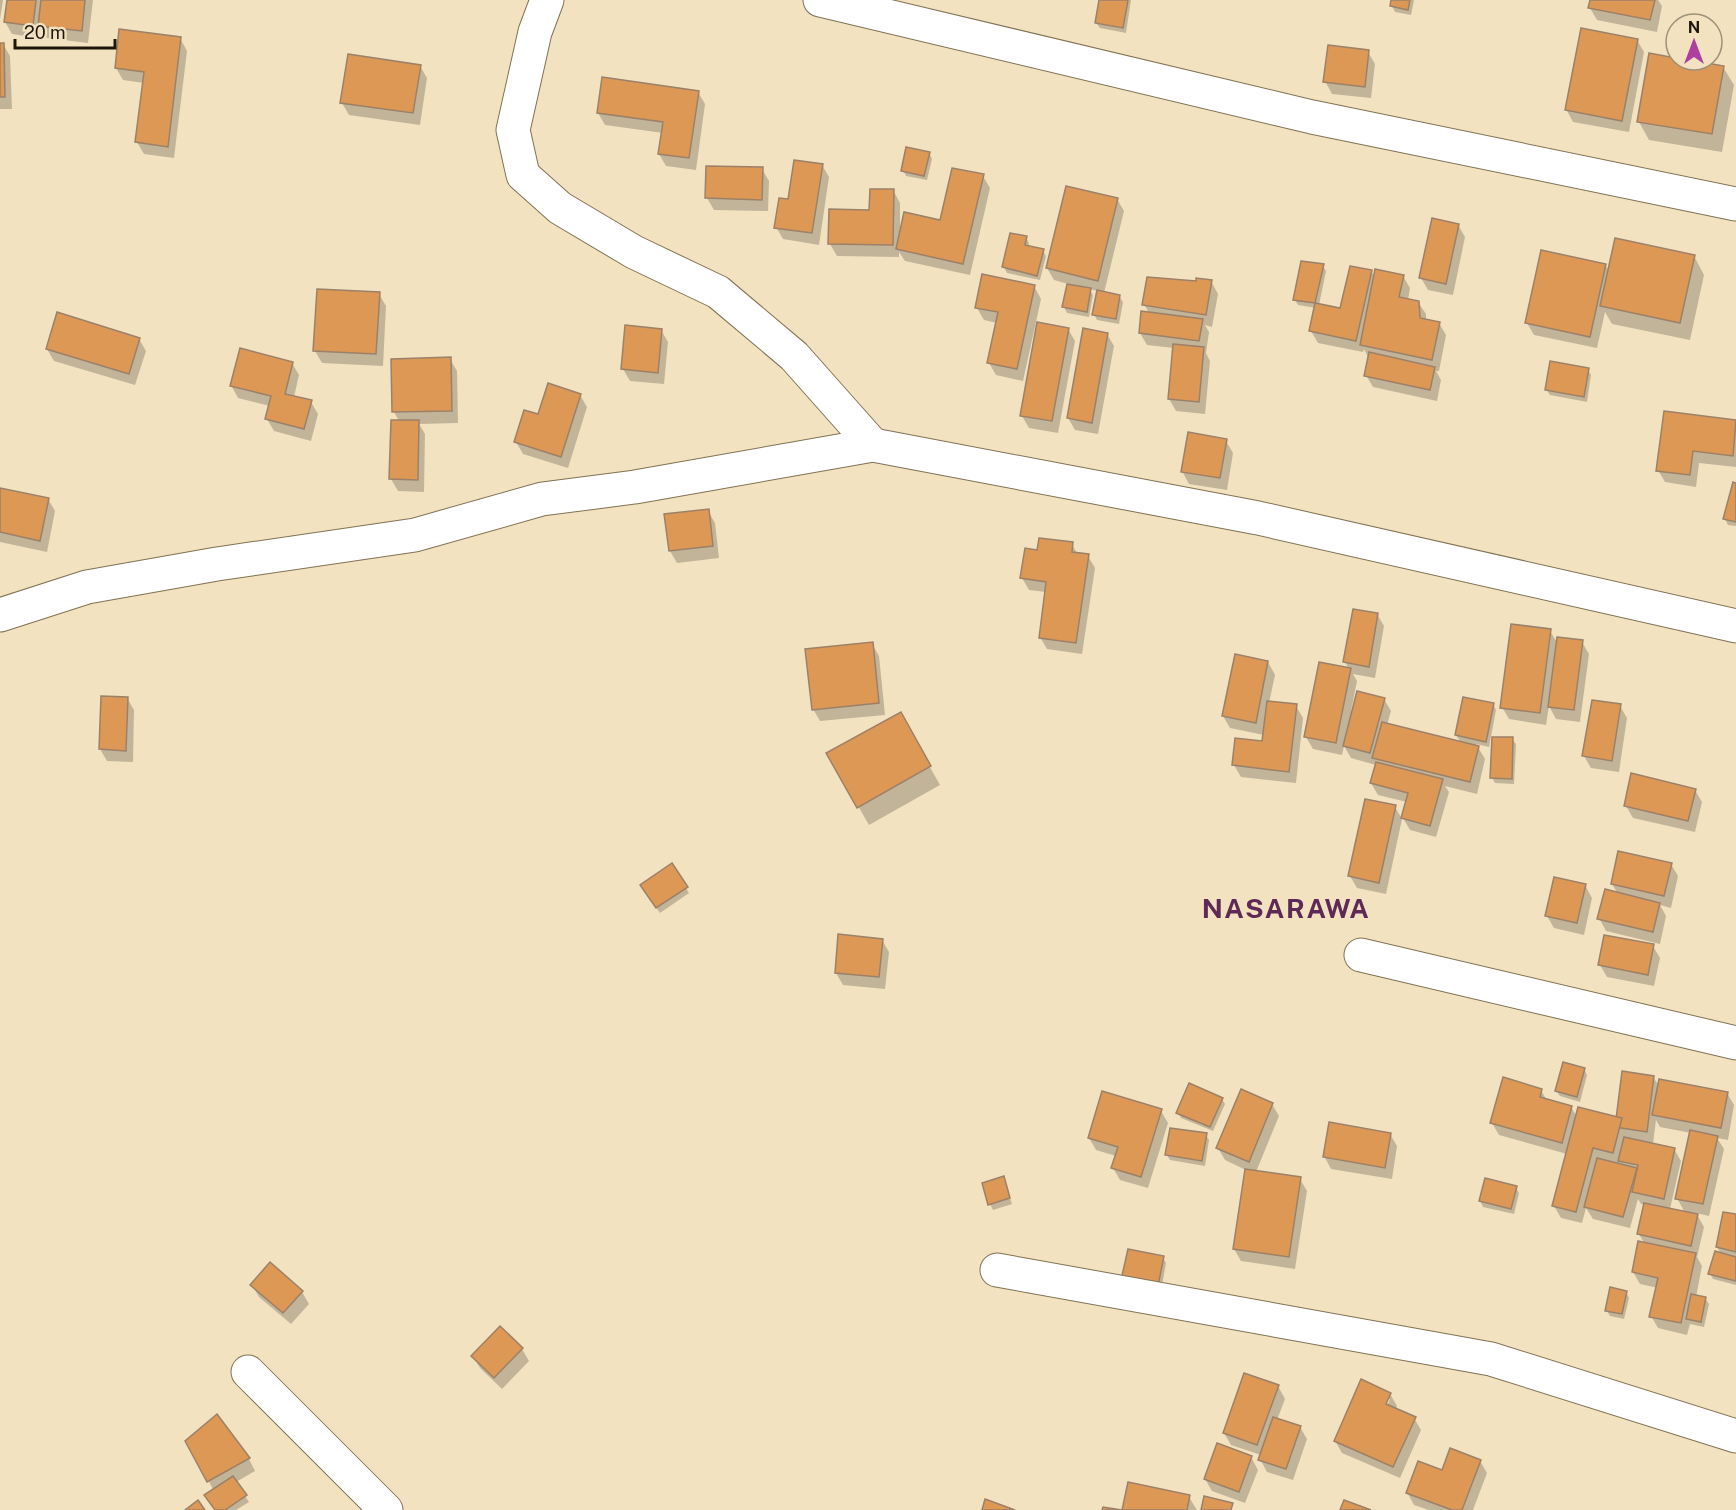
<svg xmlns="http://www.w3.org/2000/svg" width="1736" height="1510" viewBox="0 0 1736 1510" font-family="'Public Sans',sans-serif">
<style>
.shadow{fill:#0003;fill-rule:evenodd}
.building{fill:#dc9854;stroke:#9c8169;stroke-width:1.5}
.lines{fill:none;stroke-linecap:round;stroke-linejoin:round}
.street-casing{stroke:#807253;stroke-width:35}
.street{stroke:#fff;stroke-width:33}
.labels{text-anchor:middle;stroke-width:6;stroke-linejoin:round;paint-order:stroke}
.district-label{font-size:27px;font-weight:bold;letter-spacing:1.5px;fill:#5e2957;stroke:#f2e2c0}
</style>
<rect width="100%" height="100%" fill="#f2e2c0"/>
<!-- shadow -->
<g class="shadow">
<path d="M0 0H3L0 19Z"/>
<path d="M8 0H93L88 43 47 38 40 27 39 38 12 34 5 22Z"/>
<path d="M1100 0H1131L1126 33 1100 28 1096 23Z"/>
<path d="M1393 0H1414L1411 15 1395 12 1392 6Z"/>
<path d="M1591 0H1658L1662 6 1657 32 1597 20 1590 8Z"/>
<path d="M180 38 187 51 174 158 144 154 137 142 144 83 123 80 116 68Z"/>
<path d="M1637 40 1644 52 1629 132 1573 122 1566 109Z"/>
<path d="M0 44H3L10 56 12 109H0Z"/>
<path d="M1368 52 1375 64 1371 98 1332 94 1325 81Z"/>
<path d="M1676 59 1723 67 1734 85 1722 152 1649 140 1639 122Z"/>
<path d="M420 66 427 78 420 125 349 115 342 103Z"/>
<path d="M698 92 705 104 696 170 666 166 659 154 663 133 605 125 598 113Z"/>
<path d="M929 153 932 159 927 180 906 176 903 170Z"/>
<path d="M822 165 829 177 819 245 783 239 776 227 789 201Z"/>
<path d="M762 169 769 181 768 211 714 210 707 198Z"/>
<path d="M983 176 990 188 970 275 905 261 899 252V257L837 256 830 244 893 190 900 203V233L941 222Z"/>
<path d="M1117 199 1124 211 1104 293 1119 296 1123 302 1119 324 1097 320 1094 314 1098 291 1089 289 1093 295 1089 317 1067 313 1064 307 1068 284 1054 280 1047 268Z"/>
<path d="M1458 225 1465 237 1453 295 1428 290 1421 278Z"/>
<path d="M1026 238 1029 243 1028 248 1043 251 1046 256 1040 280 1007 273 1004 267Z"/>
<path d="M1694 256 1704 275 1690 340 1612 324 1605 312 1597 348 1534 335 1527 323 1605 265 1609 271Z"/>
<path d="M1323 266 1326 271 1319 305 1341 310 1371 271 1375 278 1403 276 1410 288 1408 300 1418 302 1426 314V320L1439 323 1446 335 1439 371H1436L1441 380 1437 401 1373 387 1366 375 1368 357 1364 349 1363 352 1318 343 1311 331 1316 308 1298 305 1295 300Z"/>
<path d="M1211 281 1218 294 1212 327 1205 325 1209 332 1206 353 1210 361 1205 414 1176 411 1169 399 1174 348 1147 345 1140 333 1149 313 1144 304Z"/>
<path d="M1034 286 1041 299 1023 381 996 375 989 363 997 323 984 320 977 308Z"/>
<path d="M379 294 386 306 383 366 322 363 315 351Z"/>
<path d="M1068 329 1075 341 1058 433 1029 428 1022 416Z"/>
<path d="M661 330 668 342 664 384 630 381 623 369Z"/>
<path d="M1107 334 1114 346 1098 434 1075 430 1068 418Z"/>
<path d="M139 339 146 351 135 385 54 361 47 349Z"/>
<path d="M450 359 457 371 458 423 419 424 425 434 424 492 398 491 391 479 399 421 394 412 393 360Z"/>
<path d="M292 363 299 375 294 397 311 402 318 414 311 441 274 431 267 419 270 406 238 398 231 385Z"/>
<path d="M1588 370 1591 375 1587 402 1550 395 1546 389Z"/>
<path d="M580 395 587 407 568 468 523 454 516 442 539 416Z"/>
<path d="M1665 412 1736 422V467L1699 463 1696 487 1665 482 1658 470Z"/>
<path d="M1226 441 1233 453 1227 490 1189 484 1182 471Z"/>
<path d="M1736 485V526L1728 525 1725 519Z"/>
<path d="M0 497 48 499 55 511 47 552 0 542Z"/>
<path d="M708 511 715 523 719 558 677 563 670 551Z"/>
<path d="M1072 544 1078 555 1088 556 1095 568 1082 654 1047 649 1040 637 1046 592 1029 590 1022 578 1038 552Z"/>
<path d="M1377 614 1384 626 1375 678 1353 674 1357 681 1351 711 1384 699 1391 711 1387 725 1461 743 1456 735 1493 704 1496 710 1489 747 1476 744 1485 759 1477 794 1445 786 1449 792 1436 837 1410 830 1403 818 1407 802 1378 795 1371 783 1376 765 1351 758 1344 746 1342 755 1313 749 1306 737 1349 669 1345 662Z"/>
<path d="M1550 631 1558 644 1582 642 1589 654 1580 722 1556 719 1549 706 1546 725 1509 719 1502 707Z"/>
<path d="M872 644 879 656 885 715 820 721 813 709Z"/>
<path d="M1268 662 1275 675 1269 703 1296 706 1303 718 1296 783 1241 777 1234 765 1263 743 1264 735 1230 728 1223 716Z"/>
<path d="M127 698 134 710 133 762 107 761 100 749Z"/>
<path d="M1620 706 1627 718 1619 772 1591 768 1584 756Z"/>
<path d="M900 714 940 785 869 825 828 754Z"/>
<path d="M1512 739 1516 744 1514 784 1495 783 1492 778Z"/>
<path d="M1695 790 1702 802 1695 832 1633 818 1626 806Z"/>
<path d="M1395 807 1402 819 1386 894 1357 888 1350 876Z"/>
<path d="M1671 864 1678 876 1671 908 1660 905 1666 916 1660 944 1606 931 1599 918 1618 894 1612 884Z"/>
<path d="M672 865 689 893 660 913 645 891Z"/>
<path d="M1585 885 1592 898 1584 935 1554 928 1547 916Z"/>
<path d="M882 940 889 952 885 989 843 985 836 973Z"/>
<path d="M1653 946 1660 958 1654 986 1607 977 1600 965Z"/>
<path d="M1584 1069 1587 1075 1580 1102 1560 1096 1556 1091Z"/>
<path d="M1653 1077 1659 1086 1727 1093 1734 1105 1728 1140 1717 1138 1724 1149 1709 1216 1696 1213 1704 1227 1697 1257 1702 1266 1696 1297 1705 1298 1709 1304 1704 1327 1690 1324 1687 1335 1658 1328 1651 1316 1658 1288 1640 1284 1633 1272 1644 1243 1639 1234 1645 1205 1641 1204 1638 1199 1630 1228 1593 1219 1586 1208 1582 1223 1561 1218 1554 1206 1567 1154 1499 1135 1492 1123 1541 1090 1547 1101 1571 1107 1577 1117 1617 1118ZM1656 1120 1660 1127 1691 1133 1677 1198 1685 1213 1670 1209 1681 1161 1674 1149 1653 1144Z"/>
<path d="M1222 1099 1225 1104 1213 1131 1181 1118 1178 1112Z"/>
<path d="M1272 1104 1279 1116 1256 1172 1300 1179 1307 1191 1295 1269 1241 1261 1234 1249 1246 1170 1225 1160 1218 1148Z"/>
<path d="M1161 1111 1168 1123 1148 1188 1120 1180 1113 1168 1116 1156 1096 1150 1089 1138Z"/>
<path d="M1390 1134 1397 1146 1392 1179 1331 1169 1324 1156Z"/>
<path d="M1206 1135 1209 1140 1205 1166 1170 1160 1167 1155Z"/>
<path d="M1003 1178 1012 1204 993 1210 990 1204Z"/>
<path d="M1516 1188 1519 1193 1514 1214 1483 1207 1480 1201Z"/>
<path d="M1736 1216V1285L1713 1279 1710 1273 1721 1254 1717 1247Z"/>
<path d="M1129 1251 1163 1258 1166 1263 1161 1291Z"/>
<path d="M252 1285 302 1292 309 1304 291 1324 259 1297Z"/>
<path d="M1626 1292 1629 1298 1624 1319 1610 1316 1607 1311Z"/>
<path d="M522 1349 529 1361 502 1389 480 1368 473 1356Z"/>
<path d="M1278 1386 1285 1399 1277 1420 1300 1427 1307 1439 1293 1480 1267 1472 1260 1459 1261 1455 1231 1445 1224 1433Z"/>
<path d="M1390 1394 1397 1406 1396 1409 1414 1418 1421 1430 1400 1478 1342 1453 1335 1441ZM1387 1399H1390L1385 1411Z"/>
<path d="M187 1441 249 1459 255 1471 236 1482 249 1502 236 1510H216L214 1491Z"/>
<path d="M1251 1457 1258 1470 1245 1503 1212 1491 1205 1479Z"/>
<path d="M1480 1461 1487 1473 1473 1510H1429L1414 1505 1407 1492 1442 1472Z"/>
<path d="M1189 1497 1197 1510H1124Z"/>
</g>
<!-- building -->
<g class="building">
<path d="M7 0H36L33 26 4 22Z"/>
<path d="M41 0H85L82 31 38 26Z"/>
<path d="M1099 0H1128L1123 28 1095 23Z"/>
<path d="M1391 0H1410L1408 10 1390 6Z"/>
<path d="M1590 0H1655L1650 20 1588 8Z"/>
<path d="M1581 28 1638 39 1622 121 1565 110Z"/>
<path d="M119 29 181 37 168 147 135 142 144 72 115 68Z"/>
<path d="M0 43H4L5 97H0Z"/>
<path d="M1328 45 1369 50 1365 87 1323 82Z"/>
<path d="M1649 53 1676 58V60H1690L1724 66 1712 134 1637 122Z"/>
<path d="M348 54 421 65 413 113 340 103Z"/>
<path d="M602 77 699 91 689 158 658 154 663 122 597 113Z"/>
<path d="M906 147 930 152 924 176 901 171Z"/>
<path d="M794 160 823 164 812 233 774 228 779 198 788 199Z"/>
<path d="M706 166 763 167 762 200 705 198Z"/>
<path d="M952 168 984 174 963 264 896 249 904 212 940 220Z"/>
<path d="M1066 186 1118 198 1098 281 1046 268Z"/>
<path d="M870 189H894L893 245 828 244 829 209 869 210Z"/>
<path d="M1432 218 1459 224 1446 284 1419 278Z"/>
<path d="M1010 233 1027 236 1025 245 1044 249 1037 276 1002 267Z"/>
<path d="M1615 238 1695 255 1680 323 1600 306Z"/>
<path d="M1541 250 1606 264 1590 337 1525 323Z"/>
<path d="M1301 261 1324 264 1315 303 1293 300Z"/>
<path d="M1350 266 1372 270 1356 341 1309 331 1315 303 1340 308Z"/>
<path d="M1375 269 1404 275 1399 297 1419 301 1420 318 1440 322 1432 360 1360 345Z"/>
<path d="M982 274 1035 285 1017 369 987 363 998 312 975 308Z"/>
<path d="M1147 277 1196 281V278L1212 280 1206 315 1142 305Z"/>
<path d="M1067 284 1091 288 1087 312 1062 307Z"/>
<path d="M317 289 380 292 376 354 313 351Z"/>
<path d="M1097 290 1120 295 1116 319 1092 315Z"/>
<path d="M1141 311 1203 319 1199 341 1139 333Z"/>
<path d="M57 312 140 338 129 374 46 349Z"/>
<path d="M1037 322 1069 328 1052 421 1020 416Z"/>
<path d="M625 325 662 329 658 373 621 369Z"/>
<path d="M1083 328 1108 333 1092 423 1067 418Z"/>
<path d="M1173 344 1204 347 1199 402 1168 399Z"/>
<path d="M240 348 293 362 285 394 312 400 304 429 265 419 271 396 230 386Z"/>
<path d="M1369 352 1435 367 1430 390 1364 376Z"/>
<path d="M451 357 452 411 392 412 391 359Z"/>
<path d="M1550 361 1589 368 1584 397 1545 390Z"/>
<path d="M548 383 581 394 561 457 514 442 524 410 538 414Z"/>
<path d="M1664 411 1736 420 1733 456 1693 451 1690 475 1656 471Z"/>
<path d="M391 420H419L418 480 389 479Z"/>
<path d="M1188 432 1227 439 1220 478 1181 472Z"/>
<path d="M1733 482 1736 483V522L1723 519Z"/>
<path d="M0 488 49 498 40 541 0 532Z"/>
<path d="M709 509 713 546 669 551 664 514Z"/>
<path d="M1039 538 1073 542 1072 552 1089 554 1076 643 1039 638 1046 582 1020 578 1025 548 1037 550Z"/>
<path d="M1353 609 1378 613 1369 667 1343 662Z"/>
<path d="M1511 624 1551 629 1540 713 1500 708Z"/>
<path d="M1557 637 1583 640 1574 710 1548 707Z"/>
<path d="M873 642 879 703 812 710 805 649Z"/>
<path d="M1235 654 1268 661 1256 723 1222 716Z"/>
<path d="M1319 662 1351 668 1336 743 1304 737Z"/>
<path d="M1357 691 1385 698 1370 753 1343 746Z"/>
<path d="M101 696 128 697 126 751 99 749Z"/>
<path d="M1463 697 1494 703 1486 742 1455 735Z"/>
<path d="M1592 700 1621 704 1612 761 1582 756Z"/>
<path d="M1267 701 1297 704 1289 772 1232 765 1235 738 1262 741Z"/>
<path d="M901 712 931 766 857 808 826 753Z"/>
<path d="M1382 722 1479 746 1470 782 1372 758Z"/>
<path d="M1492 737H1513L1512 779 1490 778Z"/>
<path d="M1376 762 1443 779 1430 826 1401 818 1408 793 1370 783Z"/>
<path d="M1631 773 1696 789 1688 821 1624 806Z"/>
<path d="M1365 799 1396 805 1379 883 1348 876Z"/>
<path d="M1618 851 1672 863 1664 896 1611 884Z"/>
<path d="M672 863 688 887 656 908 640 885Z"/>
<path d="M1554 877 1586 884 1577 923 1545 916Z"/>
<path d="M1605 889 1660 903 1653 932 1597 919Z"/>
<path d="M838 934 883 939 879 977 835 973Z"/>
<path d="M1604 935 1654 944 1648 975 1598 965Z"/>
<path d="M1563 1062 1585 1068 1577 1097 1555 1091Z"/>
<path d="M1622 1071 1654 1076 1647 1132 1615 1127Z"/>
<path d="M1503 1077 1542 1089 1540 1097 1572 1106 1562 1143 1490 1123Z"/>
<path d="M1659 1079 1728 1092 1721 1128 1652 1115Z"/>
<path d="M1189 1083 1223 1098 1210 1127 1176 1113Z"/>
<path d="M1241 1089 1273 1103 1249 1162 1216 1148Z"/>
<path d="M1102 1091 1162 1109 1141 1177 1111 1168 1118 1147 1088 1138Z"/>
<path d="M1578 1107 1622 1118 1613 1153 1593 1148 1576 1212 1552 1206Z"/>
<path d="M1329 1122 1391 1133 1385 1168 1323 1157Z"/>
<path d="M1170 1128 1207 1133 1202 1161 1165 1155Z"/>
<path d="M1690 1130 1718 1136 1703 1204 1675 1199Z"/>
<path d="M1624 1137 1675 1148 1664 1199 1632 1192 1638 1165 1618 1161Z"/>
<path d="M1597 1158 1637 1168 1623 1217 1584 1207Z"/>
<path d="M1245 1169 1301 1177 1289 1257 1233 1249Z"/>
<path d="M1004 1176 1010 1198 988 1205 982 1183Z"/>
<path d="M1485 1178 1517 1186 1511 1209 1479 1201Z"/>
<path d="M1644 1203 1698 1214 1691 1246 1637 1234Z"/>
<path d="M1723 1212 1736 1214V1252L1716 1247Z"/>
<path d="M1638 1241 1696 1253 1681 1323 1649 1317 1658 1278 1632 1272Z"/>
<path d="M1128 1249 1164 1256 1158 1286 1121 1280Z"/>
<path d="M1715 1251 1736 1257V1281L1708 1274Z"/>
<path d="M270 1262 303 1291 283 1313 250 1285Z"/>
<path d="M1610 1287 1627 1291 1622 1314 1605 1311Z"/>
<path d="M1691 1294 1706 1297 1701 1322 1686 1319Z"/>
<path d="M500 1326 523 1348 494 1378 471 1356Z"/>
<path d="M1244 1373 1279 1385 1257 1445 1223 1433Z"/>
<path d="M1361 1379 1391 1393 1386 1404 1416 1417 1393 1467 1334 1441Z"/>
<path d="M217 1414 250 1458 207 1482 185 1441Z"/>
<path d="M1273 1417 1301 1426 1286 1469 1258 1460Z"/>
<path d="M1217 1443 1252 1456 1239 1492 1204 1479Z"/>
<path d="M1450 1448 1481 1460 1462 1510H1452L1406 1493 1418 1461 1442 1470Z"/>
<path d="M233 1476 247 1495 225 1510H215L204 1495Z"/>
<path d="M1128 1482 1190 1495 1187 1510H1102L1103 1507 1122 1510Z"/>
<path d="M1204 1496 1233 1503 1231 1510H1201Z"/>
<path d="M985 1499 1015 1510H982Z"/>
<path d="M198 1500 205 1510H185Z"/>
<path d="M1344 1500 1371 1510H1340Z"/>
</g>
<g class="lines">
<defs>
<g id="street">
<path d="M547 0 535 32 513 130 523 175 560 208 634 252 718 292 794 356 873 445"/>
<path d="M820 0 1312 117 1736 204"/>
<path d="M0 615 87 587 217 564 415 535 542 499 635 487 873 445 1258 518 1736 626"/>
<path d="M1361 955 1736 1043"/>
<path d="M997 1270 1491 1359 1736 1436"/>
<path d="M248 1372 386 1510"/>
</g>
</defs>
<!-- street casing -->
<use href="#street" class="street-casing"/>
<!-- street -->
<use href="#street" class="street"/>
</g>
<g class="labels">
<!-- district labels -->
<g class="district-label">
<text x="1286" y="918">NASARAWA</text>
</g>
</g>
<!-- north arrow -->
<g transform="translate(1694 42)"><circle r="28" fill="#f2e2c0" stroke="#9d9178" stroke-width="1.5"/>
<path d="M0-4.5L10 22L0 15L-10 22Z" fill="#ac3f9f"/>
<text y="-9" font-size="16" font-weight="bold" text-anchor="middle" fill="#1d170b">N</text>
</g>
<!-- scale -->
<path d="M15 39v9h100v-9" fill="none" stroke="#1d170b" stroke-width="3"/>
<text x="24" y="39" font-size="18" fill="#1d170b" stroke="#f2e2c0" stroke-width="4.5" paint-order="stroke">20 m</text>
</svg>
